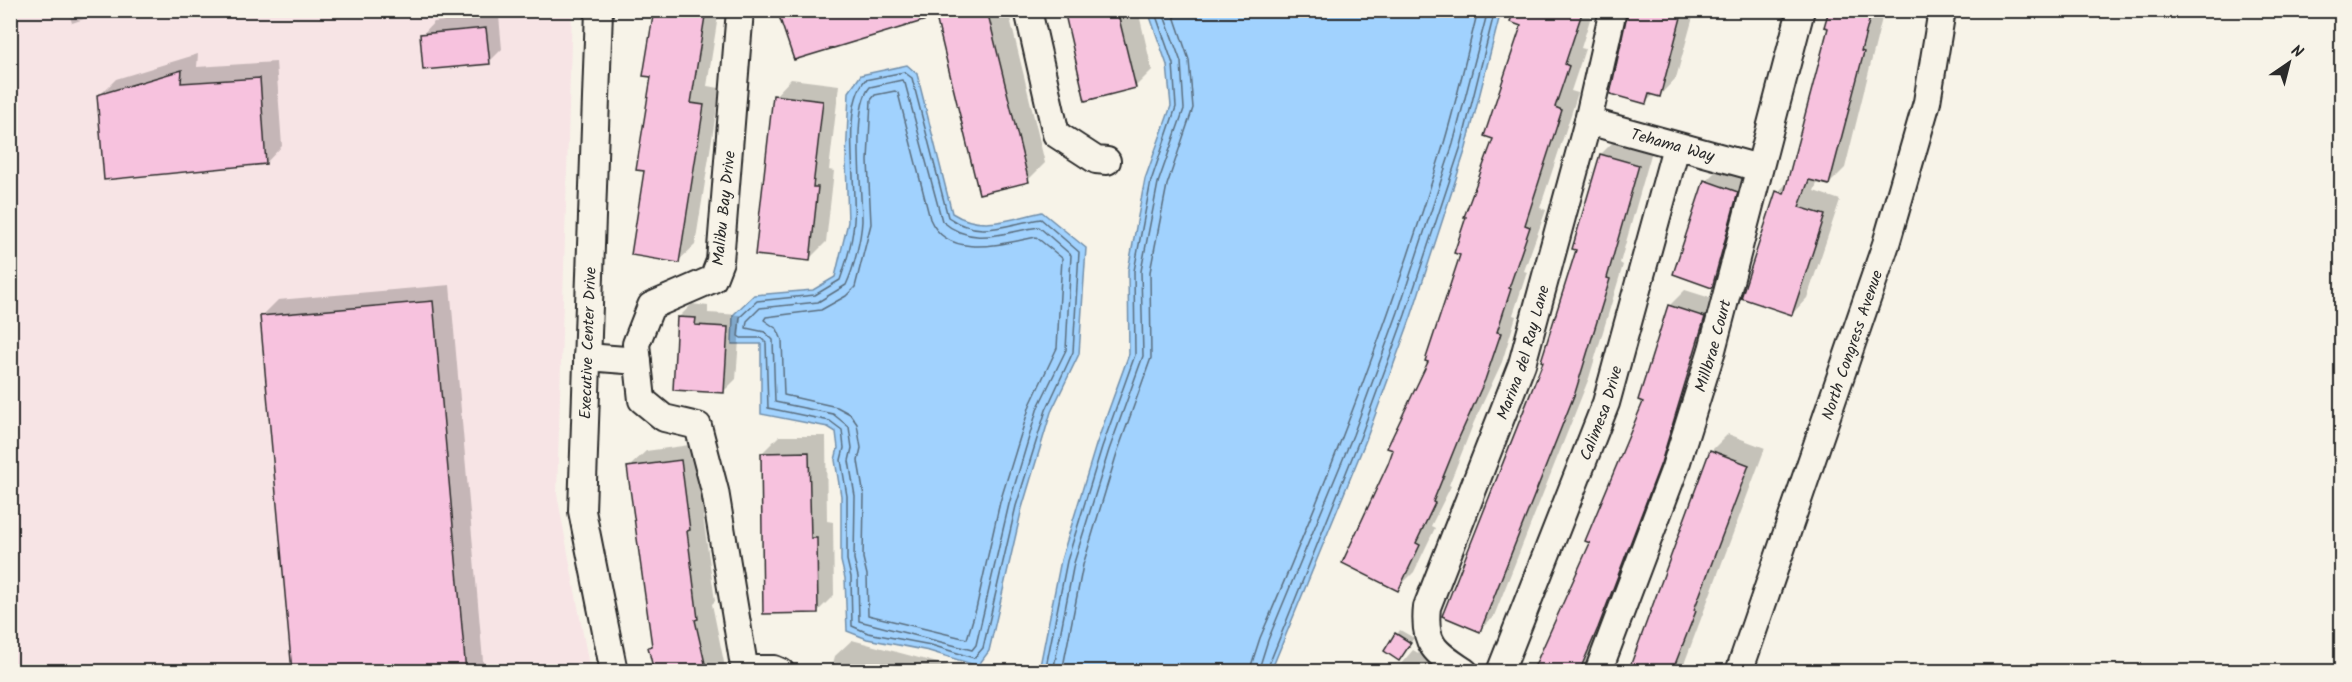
<svg xmlns="http://www.w3.org/2000/svg" width="2352" height="682" viewBox="0 0 2352 682" font-family="Kalam,sans-serif">
<style>
.built{fill:#f7e4e5}
.water{fill:#a1d2fe;stroke:#728faa;stroke-width:1.5}
.shadow{fill:#0003}
.lines{fill:none;stroke-linecap:round;stroke-linejoin:round}
.shore{stroke:#5a6e7f;stroke-width:1.5}
.building{fill:#f7c2de;stroke:#2b2b2b;stroke-width:1.5}
.minor-casing{stroke:#2b2b2b;stroke-width:30}
.minor{stroke:#f7f3e8;stroke-width:26}
.labels{text-anchor:middle;stroke-width:4.5;stroke-linejoin:round;paint-order:stroke}
.street-label{font-size:16px;fill:#2b2b2b;stroke:#f7f3e8}
</style>
<rect width="100%" height="100%" fill="#f7f3e8"/>
<filter id="ink" filterUnits="userSpaceOnUse"><feTurbulence type="fractalNoise" baseFrequency=".0167" numOctaves="2"/><feDisplacementMap in="SourceGraphic" scale="12" xChannelSelector="R" yChannelSelector="G"/><feConvolveMatrix kernelMatrix="1 2 1 2 8 2 1 2 1" color-interpolation-filters="sRGB"/></filter>
<g filter="url(#ink)">
<!-- built -->
<path class="built" d="M10 11H572L557 494 590 671H11Z"/>
<!-- water -->
<g class="water">
<path d="M1148 11H1501L1466 148 1411 317 1366 440 1271 671H1039L1061 560 1096 445 1129 354 1128 270 1145 179 1171 106 1167 65Z"/>
<path d="M907 65 917 74 952 213C981 232 1011 219 1042 212L1086 248 1079 354 1051 412 1022 508 989 651 978 666 929 651 867 639 847 631 845 578 841 561V496L835 460 838 448 836 432 828 427 761 414V344H732L733 315 754 295 813 290 835 277 848 222 846 161 849 92 861 75Z"/>
</g>
<!-- shadow -->
<g class="shadow">
<path d="M68 10H111L72 23Z"/>
<path d="M655 10H719L707 86 720 88 695 245 678 261 646 170Z"/>
<path d="M780 10H969L972 18 1008 10 1045 163 1028 180 980 193 937 15 795 58Z"/>
<path d="M1065 10H1138L1152 70 1135 87Z"/>
<path d="M1516 10H1593L1581 48 1585 49 1571 91 1578 93 1540 208 1546 210 1524 271 1527 272 1513 315 1516 316 1502 362 1474 422 1449 485 1451 486 1431 526 1435 528 1414 572 1397 589 1390 465 1430 361 1495 138 1523 25Z"/>
<path d="M1630 10H1695L1676 78 1660 95 1654 94 1646 102Z"/>
<path d="M1832 10H1884L1845 168 1829 184 1818 181 1814 191 1840 200 1807 298 1792 314 1778 192 1789 181Z"/>
<path d="M499 16 502 49 489 62 422 35 434 22Z"/>
<path d="M198 54 197 67 276 62 282 146 266 163 99 96 116 79Z"/>
<path d="M791 79 839 85 829 170 834 171 826 242 809 259 775 96Z"/>
<path d="M1615 140 1652 151 1620 263 1623 265 1589 378 1494 616 1480 630 1545 361 1578 249 1601 154Z"/>
<path d="M1719 168 1750 179 1725 273 1712 286 1706 181Z"/>
<path d="M450 285 484 672H293L262 316 278 300Z"/>
<path d="M1685 290 1720 301 1676 446 1587 672H1534L1592 543 1645 401 1669 306Z"/>
<path d="M692 304 708 306V313L741 315 736 379 723 392 679 317Z"/>
<path d="M1728 434 1765 448 1681 672H1629L1711 451Z"/>
<path d="M779 436H826L827 521 833 522 834 595 817 612 762 453Z"/>
<path d="M697 444 707 512 703 516 715 601 712 604 726 672H655L629 467 646 451Z"/>
<path d="M1400 630 1414 638 1399 659 1386 651Z"/>
<path d="M852 640 971 672H831L835 656Z"/>
<path d="M1413 650 1451 672H1394Z"/>
</g>
<g class="lines">
<!-- shore -->
<g class="shore">
<path d="M904 72 912 78 948 217C981 240 1005 224 1041 219L1079 252 1073 352 1046 410 1016 506 983 648 974 658 931 645 868 633 852 626 851 577 847 560V496L841 460 844 448 842 430 830 421 768 408 766 343 761 338H741L738 336 740 317 757 301 815 295 840 280C846 263 853 240 854 221 857 184 841 109 865 80Z"/>
<path d="M902 80 905 83 942 221C973 248 1004 232 1039 227L1071 255 1066 350 1038 407 1009 504 976 645 972 650 859 621 858 577 854 559 855 496 849 461 852 448 849 427 833 414 775 402 773 340 765 332 746 328 747 321 760 308 818 302 846 285C854 268 861 239 862 221 862 190 851 109 870 87Z"/>
<path d="M895 91 898 93 930 219C948 261 1004 243 1036 237L1062 258 1057 348 1030 405 1000 502 976 609 967 639 868 615 867 575 863 558 864 496 858 461 861 448 857 424 850 414 837 407 784 395 782 340 777 329 764 320 766 317 821 310 846 296 855 287 871 224 868 161 871 100 875 95Z"/>
<path d="M1045 672 1067 561 1102 447 1135 355 1134 271 1151 181 1176 107 1173 64 1154 10"/>
<path d="M1053 672 1074 563 1109 450 1143 356 1141 271 1158 183 1184 109 1181 62 1162 10"/>
<path d="M1062 672 1083 565 1117 453 1151 358 1150 272 1167 185 1193 108 1189 60 1172 10"/>
<path d="M1249 672 1260 638C1330 476 1393 311 1444 143 1457 99 1467 54 1478 10"/>
<path d="M1258 672 1268 640 1353 435 1398 312 1453 144 1488 10"/>
<path d="M1266 672 1360 438 1405 315 1461 146 1495 10"/>
</g>
</g>
<!-- building -->
<g class="building">
<path d="M654 10H706L691 103 704 105 679 263 631 255 644 171 636 170 651 77 643 76Z"/>
<path d="M777 10H987L1029 182 979 194 936 17 794 60Z"/>
<path d="M1064 10H1117L1136 88 1085 101Z"/>
<path d="M1514 10H1583L1565 64 1569 66 1555 107 1562 110 1525 225 1530 227 1509 288 1511 289 1497 332 1501 333 1485 380 1458 440 1433 502 1435 503 1416 543 1420 545 1398 591 1342 563 1388 464 1393 450 1387 448 1428 362 1425 361 1460 255 1454 253 1466 217H1464L1493 139 1484 136 1521 26 1510 22Z"/>
<path d="M1628 10H1683L1660 97 1649 94 1646 104 1610 94Z"/>
<path d="M1829 10H1872L1861 51 1864 52 1829 185 1809 180 1799 207 1825 215 1792 315 1741 298 1776 191 1784 194 1828 28 1824 27Z"/>
<path d="M486 28 490 64 423 70 420 34Z"/>
<path d="M182 70 181 83 260 78 266 164 104 180 97 95Z"/>
<path d="M773 95 823 101 813 187H818L810 261 755 255Z"/>
<path d="M1600 154 1639 165 1607 278 1610 279 1575 393 1480 632 1442 616 1543 362 1541 361 1576 250 1572 249Z"/>
<path d="M1704 180 1738 192 1712 288 1673 274Z"/>
<path d="M433 301 466 672H292L260 316Z"/>
<path d="M1668 305 1705 317 1661 463 1598 628 1579 672H1532L1590 543 1585 541 1643 402 1638 400Z"/>
<path d="M677 317 696 318 695 325 728 327 724 393 673 390Z"/>
<path d="M1710 450 1749 465 1694 610 1696 611 1672 672H1628Z"/>
<path d="M809 452 811 538H817L818 613 763 614 761 453Z"/>
<path d="M681 460 690 530 687 531 698 619 695 620 707 672H654L648 647 652 646 627 467Z"/>
<path d="M1395 633 1411 643 1399 661 1384 651Z"/>
</g>
<g class="lines">
<defs>
<g id="minor">
<path d="M599 10 582 511 614 672"/>
<path d="M740 10 720 261 713 279 651 306 636 344 642 400 664 418 698 426 715 491 745 672"/>
<path d="M1028 10 1056 134 1096 160 1107 161"/>
<path id="s1" d="M1588 121 1759 168"/>
<path d="M587 357 638 361"/>
<path d="M744 669H774L781 672"/>
<path id="s2" d="M1465 672C1435 652 1423 645 1427 607L1522 364 1588 121 1613 10"/>
<path id="s3" d="M1500 672 1606 403 1676 147"/>
<path id="s4" d="M1598 672 1675 468 1712 350 1801 10"/>
<path id="s5" d="M1739 672 1886 244 1927 102 1942 10"/>
</g>
</defs>
<!-- minor casing -->
<use href="#minor" class="minor-casing"/>
<!-- minor -->
<use href="#minor" class="minor"/>
</g>
</g>
<g class="labels">
<!-- street labels -->
<g class="street-label">
<text dy="6" stroke="none"><textPath href="#s1" startOffset="88">Tehama Way</textPath></text>
<text transform="translate(723 208) rotate(-84)" y="6">Malibu Bay Drive</text>
<text transform="translate(587 343) rotate(-88)" y="6">Executive Center Drive</text>
<text dy="6" stroke="none"><textPath href="#s5" startOffset="346">North Congress Avenue</textPath></text>
<text dy="6" stroke="none"><textPath href="#s4" startOffset="346">Millbrae Court</textPath></text>
<text dy="6" stroke="none"><textPath href="#s2" startOffset="354">Marina del Ray Lane</textPath></text>
<text dy="6" stroke="none"><textPath href="#s3" startOffset="278">Calimesa Drive</textPath></text>
</g>
</g>
<!-- margin -->
<rect width="2352" height="682" fill="none" stroke="#f7f3e8" stroke-width="36"/>
<rect x="18" y="18" width="2316" height="646" fill="none" stroke="#2b2b2b" stroke-width="2" filter="url(#ink)"/>
<!-- north arrow -->
<g transform="translate(2289 63) rotate(35)" stroke="#f7f3e8" stroke-width="4.5" paint-order="stroke">
<path d="M0-4.5L10 22L0 15L-10 22Z" fill="#2b2b2b"/>
<text y="-9" font-size="16" font-weight="bold" text-anchor="middle" fill="#2b2b2b">N</text>
</g>
</svg>
